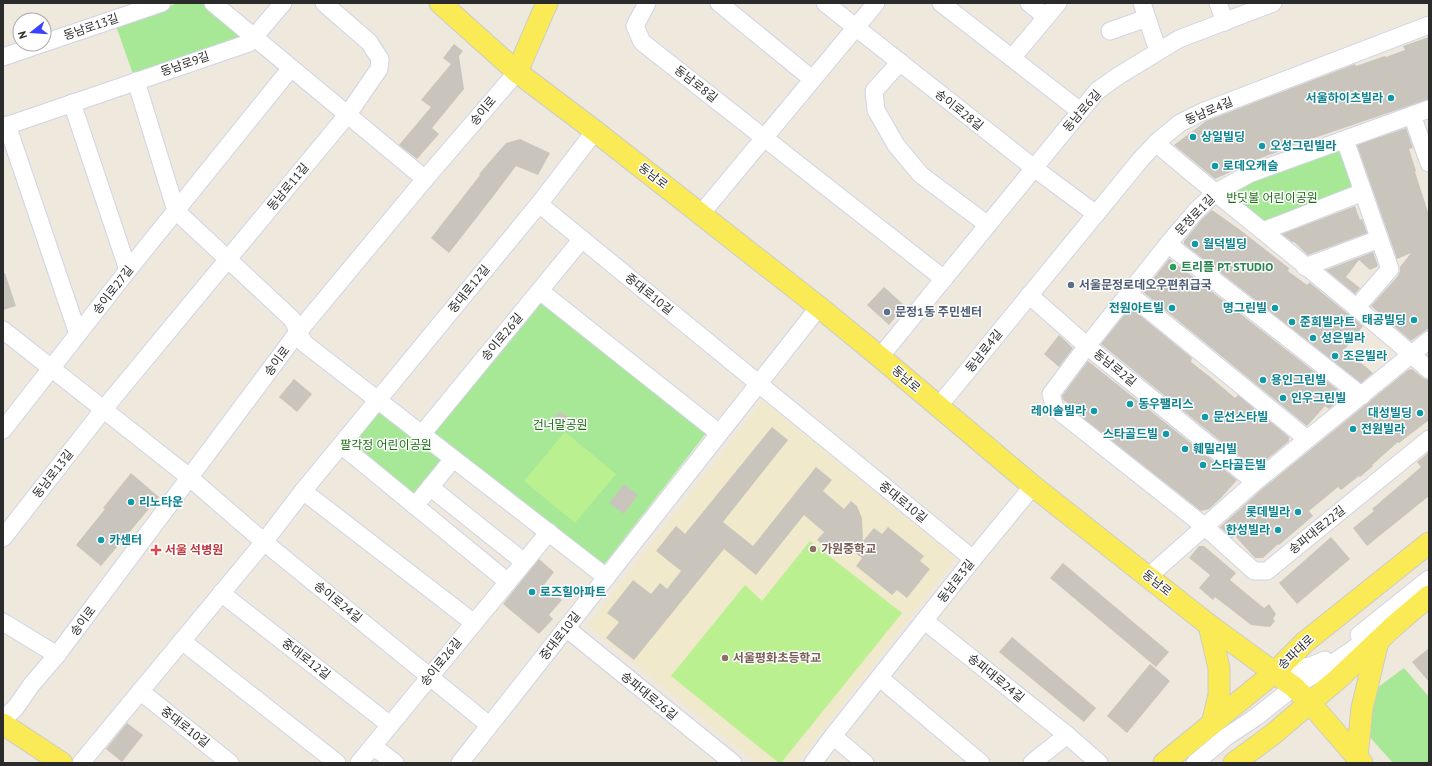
<svg xmlns="http://www.w3.org/2000/svg" width="1432" height="766" viewBox="0 0 1432 766" font-family="'PT Sans','Noto Sans KR',sans-serif">
<style>
.education{fill:#f0e9cb}
.green{fill:#a6e895}
.pitch{fill:#baf090}
.building{fill:#c9c5bc}
.lines{fill:none;stroke-linecap:round;stroke-linejoin:round}
.minor-casing{stroke:#d1d2e5;stroke-width:19}
.major-casing{stroke:#ccc;stroke-width:23}
.minor{stroke:#fff;stroke-width:17}
.major{stroke:#faea55;stroke-width:21}
.culture-dot{fill:#0f9aa8;stroke:#fff;stroke-width:1.5}
.leisure-dot{fill:#2e9e5b;stroke:#fff;stroke-width:1.5}
.service-dot{fill:#5c6f8a;stroke:#fff;stroke-width:1.5}
.education-dot{fill:#8d6e63;stroke:#fff;stroke-width:1.5}
.health-dot{fill:#e0444e;stroke:#fff;stroke-width:1.5}
.labels{text-anchor:middle;stroke-width:3;stroke-linejoin:round;paint-order:stroke}
.street-label{font-size:12px;fill:#2b2b2b;stroke:#fff}
.culture-label{font-size:12px;font-weight:bold;fill:#0d838f;stroke:#fff;text-anchor:start}
.park-label{font-size:12px;fill:#1c6e15;stroke:#fff}
.leisure-label{font-size:12px;font-weight:bold;fill:#27864d;stroke:#fff;text-anchor:start}
.service-label{font-size:12px;font-weight:bold;fill:#4e5e75;stroke:#fff;text-anchor:start}
.education-label{font-size:12px;font-weight:bold;fill:#785e54;stroke:#fff;text-anchor:start}
.health-label{font-size:12px;font-weight:bold;fill:#be3a42;stroke:#fff;text-anchor:start}
</style>
<rect width="100%" height="100%" fill="#eee9dc"/>
<!-- education -->
<path class="education" d="M763 401 956 558 797 763H757L588 625Z"/>
<!-- green -->
<g class="green">
<path d="M178 3H202L242 38 133 74 116 26Z"/>
<path d="M1341 146 1357 193 1263 227 1225 193Z"/>
<path d="M540 298 707 432 602 567 426 434Z"/>
<path d="M378 405 446 461 414 500 344 445Z"/>
<path d="M1404 668 1429 697V763H1393L1360 726 1358 702Z"/>
</g>
<!-- pitch -->
<g class="pitch">
<path d="M565 432 616 474 575 523 524 481Z"/>
<path d="M810 541 902 613 781 763H779L671 676 745 585 762 601Z"/>
</g>
<!-- building -->
<g class="building">
<path d="M1429 37V99L1285 148 1286 149 1236 167 1237 169 1215 179 1174 145 1206 121 1355 64 1356 66 1385 56 1386 57 1405 50 1403 46Z"/>
<path d="M454 44 463 51 459 56 464 89 432 128 439 134 417 159 399 145 431 107 421 100 451 64 443 58Z"/>
<path d="M1406 128 1413 148 1409 149 1416 171 1415 172 1429 215V328L1411 341 1371 306 1398 276 1400 271V267L1411 253 1397 259 1357 145Z"/>
<path d="M520 139 550 153 538 175 516 166 492 198 449 253 431 238 480 175 479 174 506 143Z"/>
<path d="M1355 206 1360 220 1362 219 1367 233 1308 255 1294 242H1292L1282 234Z"/>
<path d="M1212 210 1239 229 1289 268 1288 271 1307 285 1308 283 1309 284V282L1363 326 1345 349 1373 373 1361 383 1184 244V241L1203 218Z"/>
<path d="M1373 252 1378 266 1370 270 1359 260 1346 277 1360 288 1355 294 1326 270Z"/>
<path d="M1169 259H1170L1338 390 1339 400 1329 409 1325 406 1307 426 1143 292Z"/>
<path d="M3 273H5L16 306 3 310Z"/>
<path d="M884 287 905 306 889 325 867 305Z"/>
<path d="M1131 308 1192 358 1191 362 1209 376 1235 398 1238 395 1289 437V441L1255 469 1101 344 1129 309Z"/>
<path d="M1059 335 1073 348 1059 367 1044 354Z"/>
<path d="M1088 361 1237 480 1220 499 1209 509 1201 511 1078 414 1080 412 1063 400 1062 396Z"/>
<path d="M1412 369 1423 378 1429 380V420L1399 443 1398 442 1372 465 1373 466 1360 477 1359 476 1341 490 1338 487 1309 511 1313 516 1279 545 1278 544 1263 558H1255L1235 536 1232 538 1220 527 1261 490 1408 370Z"/>
<path d="M294 379 312 394 297 412 279 397Z"/>
<path d="M560 411 569 418 564 425 554 418Z"/>
<path d="M772 427 788 440 723 522 753 546 816 467 832 480 823 491 844 509 851 501 857 506 862 518 863 541 874 528 882 534 888 527 924 556 920 561 930 569 907 598 897 590 892 595 856 566 862 558 849 548 836 549 824 546 817 540 824 532 804 515 756 575 724 549 634 660 606 638 619 622 607 613 633 580 651 594 660 583 667 589 681 571 656 551 676 526 685 534Z"/>
<path d="M1429 452V496L1367 546 1353 528 1374 511 1372 509 1421 467 1417 462Z"/>
<path d="M131 473 159 497 101 566 76 545 105 509 103 508Z"/>
<path d="M624 484 638 495 624 514 609 503Z"/>
<path d="M1331 537 1350 559 1297 604 1279 583Z"/>
<path d="M1199 546H1204L1236 573 1230 580 1264 608 1269 604 1276 614 1273 619 1275 621 1270 627 1251 625 1215 597 1213 600 1199 588 1210 575 1189 558Z"/>
<path d="M539 559 554 572 544 585 562 600 549 615 553 619 539 634 503 604Z"/>
<path d="M1063 563 1169 652 1156 667 1050 578Z"/>
<path d="M1012 637 1096 708 1084 722 999 652Z"/>
<path d="M1429 648V682L1412 662Z"/>
<path d="M1150 664 1170 681 1127 733 1107 716Z"/>
<path d="M127 723 143 735 122 762 106 749Z"/>
</g>
<g class="lines">
<defs>
<g id="minor">
<path d="M213 3 425 179"/>
<path d="M647 3 635 26 642 42 944 279"/>
<path d="M719 3 812 79"/>
<path d="M825 3 1034 168 1096 214"/>
<path d="M941 3 1080 111"/>
<path d="M1029 3 1046 17"/>
<path d="M1142 3 1158 51"/>
<path d="M1218 3 1225 22"/>
<path d="M1110 31 1147 18"/>
<path d="M44 43 162 3"/>
<path d="M3 57 41 44"/>
<path d="M1012 58 1058 3"/>
<path d="M900 62 874 91 876 110 896 145 921 175 988 225"/>
<path d="M136 81 176 211 292 319 304 343 606 577"/>
<path d="M72 103 128 270"/>
<path d="M1429 109 1249 174 1215 193 1196 211 1168 244 1087 346 1051 394 1055 408 1204 526 1254 571H1267L1429 439"/>
<path d="M1412 115 1429 163"/>
<path d="M7 125 78 334"/>
<path d="M3 127 249 43 283 3"/>
<path d="M1345 140 1390 269 1356 308"/>
<path d="M1156 143C1246 220 1341 291 1429 370"/>
<path d="M539 204 973 559"/>
<path d="M701 214 876 3"/>
<path d="M1263 231 1363 192"/>
<path d="M1168 244 1362 396"/>
<path d="M1305 267 1379 239"/>
<path d="M540 291 719 433"/>
<path d="M1128 293 1307 439"/>
<path d="M1029 295 1087 346 1255 482"/>
<path d="M3 330 189 477 264 542 489 725"/>
<path d="M880 357 1097 91 1118 76 1179 39 1273 3"/>
<path d="M938 407 1141 159 1158 141 1180 123 1202 112 1429 25"/>
<path d="M3 430 128 270 291 68"/>
<path d="M422 434 582 239"/>
<path d="M341 445 508 582"/>
<path d="M430 487 524 562"/>
<path d="M303 491 474 623"/>
<path d="M415 506 453 459"/>
<path d="M3 538 103 410 348 114 379 69 380 59 369 42 324 3"/>
<path d="M1149 576 1255 482 1429 340"/>
<path d="M221 593 390 725"/>
<path d="M925 621 1067 735 1099 763"/>
<path d="M3 622 57 655"/>
<path d="M566 628 733 763"/>
<path d="M1359 635 1429 579"/>
<path d="M182 641 337 763"/>
<path d="M1275 672 1310 666 1325 660"/>
<path d="M880 678 981 763"/>
<path d="M140 691 230 763"/>
<path d="M3 720 16 707 32 684 57 655 298 332 425 179 517 72"/>
<path d="M833 736 865 763"/>
<path d="M373 746 395 763"/>
<path d="M81 763 264 542 303 491 539 204 595 131"/>
<path d="M359 763 549 532"/>
<path d="M460 763 819 307"/>
<path d="M813 763 833 736 973 559 1033 486"/>
<path d="M1032 763 1067 735"/>
<path d="M1195 763 1226 737 1256 717 1294 687 1327 667 1377 633"/>
</g>
<g id="major">
<path d="M440 3 517 72 595 131 819 307 880 357 1033 486 1209 625 1294 687 1310 703 1362 763"/>
<path d="M517 72 547 3"/>
<path d="M1209 625 1219 668V695L1212 724"/>
<path d="M3 724 62 763"/>
<path d="M1357 757 1362 708 1378 641"/>
<path d="M1164 763 1275 672 1305 642 1429 543"/>
<path d="M1234 763 1272 735 1339 678 1395 625 1429 596"/>
</g>
</defs>
<!-- minor casing -->
<use href="#minor" class="minor-casing"/>
<!-- major casing -->
<use href="#major" class="major-casing"/>
<!-- minor -->
<use href="#minor" class="minor"/>
<!-- major -->
<use href="#major" class="major"/>
</g>
<!-- markers -->
<g class="culture-dot">
<circle cx="1391" cy="98" r="4"/>
<circle cx="1193" cy="137" r="4"/>
<circle cx="1262" cy="146" r="4"/>
<circle cx="1215" cy="166" r="4"/>
<circle cx="1195" cy="244" r="4"/>
<circle cx="1172" cy="308" r="4"/>
<circle cx="1275" cy="308" r="4"/>
<circle cx="1414" cy="320" r="4"/>
<circle cx="1292" cy="322" r="4"/>
<circle cx="1313" cy="338" r="4"/>
<circle cx="1335" cy="356" r="4"/>
<circle cx="1263" cy="380" r="4"/>
<circle cx="1283" cy="398" r="4"/>
<circle cx="1130" cy="404" r="4"/>
<circle cx="1094" cy="411" r="4"/>
<circle cx="1420" cy="413" r="4"/>
<circle cx="1205" cy="417" r="4"/>
<circle cx="1353" cy="429" r="4"/>
<circle cx="1166" cy="434" r="4"/>
<circle cx="1185" cy="449" r="4"/>
<circle cx="1203" cy="465" r="4"/>
<circle cx="131" cy="502" r="4"/>
<circle cx="1298" cy="512" r="4"/>
<circle cx="1278" cy="530" r="4"/>
<circle cx="101" cy="540" r="4"/>
<circle cx="532" cy="592" r="4"/>
</g>
<circle class="leisure-dot" cx="1173" cy="267" r="4"/>
<g class="service-dot">
<circle cx="1071" cy="285" r="4"/>
<circle cx="887" cy="312" r="4"/>
</g>
<g class="education-dot">
<circle cx="813" cy="549" r="4"/>
<circle cx="725" cy="658" r="4"/>
</g>
<path class="health-dot" d="M154 544h4v4h4v4h-4v4h-4v-4h-4v-4h4z"/>
<g class="labels">
<!-- street labels -->
<g class="street-label">
<text transform="translate(91 27) rotate(-19)" y="4">동남로13길</text>
<text transform="translate(185 64) rotate(-19)" y="4">동남로9길</text>
<text transform="translate(696 84) rotate(38)" y="4">동남로8길</text>
<text transform="translate(959 110) rotate(38)" y="4">송이로28길</text>
<text transform="translate(483 111) rotate(-50)" y="4">송이로</text>
<text transform="translate(1082 111) rotate(-49)" y="4">동남로6길</text>
<text transform="translate(1209 111) rotate(-23)" y="4">동남로4길</text>
<text transform="translate(653 176) rotate(38)" y="4">동남로</text>
<text transform="translate(288 187) rotate(-50)" y="4">동남로11길</text>
<text transform="translate(1195 215) rotate(-46)" y="4">문정로1길</text>
<text transform="translate(469 289) rotate(-51)" y="4">중대로12길</text>
<text transform="translate(113 290) rotate(-52)" y="4">송이로27길</text>
<text transform="translate(649 294) rotate(39)" y="4">중대로10길</text>
<text transform="translate(502 337) rotate(-50)" y="4">송이로26길</text>
<text transform="translate(984 351) rotate(-51)" y="4">동남로4길</text>
<text transform="translate(277 361) rotate(-53)" y="4">송이로</text>
<text transform="translate(1115 368) rotate(39)" y="4">동남로2길</text>
<text transform="translate(906 379) rotate(41)" y="4">동남로</text>
<text transform="translate(53 474) rotate(-52)" y="4">동남로13길</text>
<text transform="translate(903 502) rotate(39)" y="4">중대로10길</text>
<text transform="translate(1317 530) rotate(-39)" y="4">송파대로22길</text>
<text transform="translate(956 581) rotate(-52)" y="4">동남로3길</text>
<text transform="translate(1157 583) rotate(39)" y="4">동남로</text>
<text transform="translate(338 602) rotate(39)" y="4">송이로24길</text>
<text transform="translate(83 621) rotate(-53)" y="4">송이로</text>
<text transform="translate(560 636) rotate(-52)" y="4">중대로10길</text>
<text transform="translate(1296 652) rotate(-43)" y="4">송파대로</text>
<text transform="translate(306 659) rotate(38)" y="4">중대로12길</text>
<text transform="translate(441 662) rotate(-51)" y="4">송이로26길</text>
<text transform="translate(996 678) rotate(39)" y="4">송파대로24길</text>
<text transform="translate(649 696) rotate(39)" y="4">송파대로26길</text>
<text transform="translate(185 727) rotate(38)" y="4">중대로10길</text>
</g>
<!-- culture labels -->
<g class="culture-label">
<text x="1383" y="102" text-anchor="end">서울하이츠빌라</text>
<text x="1201" y="141">상일빌딩</text>
<text x="1270" y="150">오성그린빌라</text>
<text x="1223" y="170">로데오캐슬</text>
<text x="1203" y="248">월덕빌딩</text>
<text x="1164" y="312" text-anchor="end">전원아트빌</text>
<text x="1267" y="312" text-anchor="end">명그린빌</text>
<text x="1406" y="324" text-anchor="end">태공빌딩</text>
<text x="1300" y="326">준희빌라트</text>
<text x="1321" y="342">성은빌라</text>
<text x="1343" y="360">조은빌라</text>
<text x="1271" y="384">용인그린빌</text>
<text x="1291" y="402">인우그린빌</text>
<text x="1138" y="408">동우팰리스</text>
<text x="1086" y="415" text-anchor="end">레이솔빌라</text>
<text x="1412" y="417" text-anchor="end">대성빌딩</text>
<text x="1213" y="421">문선스타빌</text>
<text x="1361" y="433">전원빌라</text>
<text x="1158" y="438" text-anchor="end">스타골드빌</text>
<text x="1193" y="453">훼밀리빌</text>
<text x="1211" y="469">스타골든빌</text>
<text x="139" y="506">리노타운</text>
<text x="1290" y="516" text-anchor="end">롯데빌라</text>
<text x="1270" y="534" text-anchor="end">한성빌라</text>
<text x="109" y="544">카센터</text>
<text x="540" y="596">로즈힐아파트</text>
</g>
<!-- park labels -->
<g class="park-label">
<text x="1272" y="202">반딧불 어린이공원</text>
<text x="560" y="429">건너말공원</text>
<text x="386" y="449">팔각정 어린이공원</text>
</g>
<!-- leisure labels -->
<g class="leisure-label">
<text x="1181" y="271">트리플 PT STUDIO</text>
</g>
<!-- service labels -->
<g class="service-label">
<text x="1079" y="289">서울문정로데오우편취급국</text>
<text x="895" y="316">문정1동 주민센터</text>
</g>
<!-- education labels -->
<g class="education-label">
<text x="821" y="553">가원중학교</text>
<text x="733" y="662">서울평화초등학교</text>
</g>
<!-- health labels -->
<g class="health-label">
<text x="165" y="554">서울 석병원</text>
</g>
</g>
<!-- border -->
<rect width="1432" height="766" fill="none" stroke="#2b2b2b" stroke-width="8"/>
<!-- north arrow -->
<g transform="translate(32 32) rotate(253)"><circle r="19" fill="#ffffff" stroke="#aaaaaa"/>
<path d="M0-3L7 15L0 10L-7 15Z" fill="#3842ff"/>
<text y="-6" font-size="11" font-weight="bold" text-anchor="middle" fill="#2b2b2b">N</text>
</g>
</svg>
